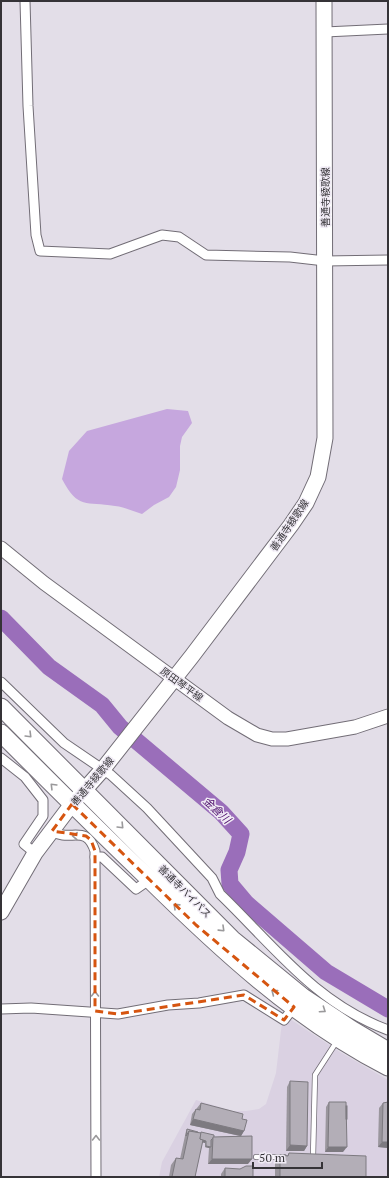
<svg xmlns="http://www.w3.org/2000/svg" width="389" height="1178" viewBox="0 0 389 1178" font-family="'PT Serif','Noto Sans JP',serif">
<style>
.built{fill:#dad1e2}
.green{fill:#c6a7de}
.lines{fill:none;stroke-linecap:round;stroke-linejoin:round}
.river{stroke:#9a6eba;stroke-width:17}
.lane-casing{stroke:#726d76;stroke-width:6}
.street-casing{stroke:#726d76;stroke-width:11}
.secondary-casing{stroke:#726d76;stroke-width:15}
.primary-casing{stroke:#726d76;stroke-width:17}
.highway-casing{stroke:#726d76;stroke-width:19}
.lane{stroke:#fff;stroke-width:4.5}
.street{stroke:#fff;stroke-width:9}
.secondary{stroke:#fff;stroke-width:13}
.primary{stroke:#fff;stroke-width:15}
.highway{stroke:#fff;stroke-width:17}
.wall{fill:#9a969d}
.shaded-wall{fill:#7d7a80}
.building{fill:#b3aeb7;stroke:#7d7a80}
.oneway{stroke:#9a999b}
.marked{fill:none;stroke:#d65510;stroke-width:3;stroke-dasharray:8 5;stroke-linejoin:round}
.labels{text-anchor:middle;stroke-width:3;stroke-linejoin:round;paint-order:stroke}
.street-label{font-size:10px;fill:#353337;stroke:#f0ebf5}
.water-label{font-size:11px;font-style:italic;fill:#490969;stroke:#f0ebf5}
</style>
<rect width="100%" height="100%" fill="#e3dee8"/>
<!-- built -->
<path class="built" d="M290 1019 340 1052 388 1080V1177H159L162 1162 196 1100 233 1111H246L259 1109 266 1104 276 1073 282 1022 288 1023Z"/>
<!-- green -->
<path class="green" d="M167 409 188 411 192 423 182 437 180 446V470L176 487 169 497 154 505 142 514C133 511 124 507 115 506 86 501 78 510 62 479L69 451 87 431Z"/>
<g class="lines">
<!-- river -->
<path class="river" d="M1 618 49 667 102 705 120 727 221 812 241 834 237 852 229 870 230 884 246 903 326 972 388 1009"/>
<defs>
<g id="lane">
<path d="M256 1157H284"/>
<path d="M313 1157 315 1075 337 1041"/>
</g>
<g id="street">
<path d="M25 1 28 106 36 235 40 251 110 254 162 235 179 237 206 255 290 257 325 261 388 260"/>
<path d="M325 32 388 29"/>
<path d="M1 682 64 743 111 775 147 808 212 878 220 894C274 946 315 1003 388 1030"/>
<path d="M1 758 25 777 43 800V816L24 844 35 853"/>
<path d="M52 831C70 843 86 823 95 851L96 1177"/>
<path d="M95 857H102L136 889 149 880"/>
<path d="M1 1009 31 1008 118 1014 168 1005 199 1003 244 995 284 1020 294 1007"/>
</g>
<path id="secondary" d="M1 548 44 583 228 718 257 735 272 739H287L355 727 388 716"/>
<path id="primary" d="M1 912 35 853 72 804 103 769 192 656 291 525 306 503 318 477 325 438 324 1"/>
<g id="highway">
<path d="M1 707 232 939 303 997 351 1029 388 1051"/>
<path d="M1 733C49 781 96 828 145 875 218 947 296 1020 388 1067"/>
</g>
</defs>
<!-- lane casing -->
<use href="#lane" class="lane-casing"/>
<!-- street casing -->
<use href="#street" class="street-casing"/>
<!-- secondary casing -->
<use href="#secondary" class="secondary-casing"/>
<!-- primary casing -->
<use href="#primary" class="primary-casing"/>
<!-- highway casing -->
<use href="#highway" class="highway-casing"/>
<!-- lane -->
<use href="#lane" class="lane"/>
<!-- street -->
<use href="#street" class="street"/>
<!-- secondary -->
<use href="#secondary" class="secondary"/>
<!-- primary -->
<use href="#primary" class="primary"/>
<!-- highway -->
<use href="#highway" class="highway"/>
</g>
<!-- wall -->
<g class="wall">
<path d="M290 1081 307 1146 304 1151H286L287 1087Z"/>
<path d="M329 1102 347 1119 346 1120 343 1152H325L326 1107Z"/>
<path d="M388 1102V1148L378 1147 379 1108 383 1103Z"/>
<path d="M201 1103 242 1119 244 1131 241 1136 248 1164H208L209 1148 205 1147V1143L202 1142 195 1177H169L171 1165 176 1158 180 1159 186 1131 187 1129 201 1134V1132L214 1137 240 1136 190 1125 192 1114 196 1109H197V1108Z"/>
<path d="M289 1153 366 1177H275V1162L280 1155 287 1156Z"/>
<path d="M225 1168 253 1177H221V1174Z"/>
</g>
<!-- shaded-wall -->
<g class="shaded-wall">
<path d="M193 1119 244 1131 241 1136 190 1125Z"/>
<path d="M200 1139 206 1141 205 1143 198 1141Z"/>
<path d="M382 1142H388V1148L378 1147Z"/>
<path d="M290 1145 307 1146 304 1151H286Z"/>
<path d="M206 1146 211 1147 209 1148 205 1147Z"/>
<path d="M328 1147H347L343 1152H325Z"/>
<path d="M212 1159H252L248 1164H208Z"/>
</g>
<!-- building -->
<g class="building">
<path d="M290 1081 308 1082 307 1146 290 1145Z"/>
<path d="M329 1102H346L347 1147H328Z"/>
<path d="M388 1102V1142H382L383 1103Z"/>
<path d="M201 1103 243 1114 242 1119 247 1120 244 1131 193 1119 196 1109 200 1110Z"/>
<rect x="346" y="1106" width="1" height="13"/>
<path d="M187 1129 198 1132V1133L189 1131 186 1136Z"/>
<path d="M189 1131 201 1133 200 1139 203 1140 195 1177H172L176 1158 183 1159Z"/>
<path d="M201 1132 214 1135V1137L211 1140V1147L206 1146V1141L200 1139Z"/>
<path d="M252 1136V1159H212L213 1137Z"/>
<path d="M289 1153 366 1156V1177H280V1155L288 1156Z"/>
<path d="M246 1166H253V1177H225V1168L240 1169Z"/>
</g>
<!-- one-way arrows -->
<defs><path id="oneway-chevron" d="M-2-3.5L2.5 0L-2 3.5" fill="none" stroke-width="1.6" stroke-linecap="round" stroke-linejoin="round"/></defs>
<g class="oneway">
<use href="#oneway-chevron" transform="translate(29 735) rotate(45)"/>
<use href="#oneway-chevron" transform="translate(53 786) rotate(-135)"/>
<use href="#oneway-chevron" transform="translate(121 826) rotate(46)"/>
<use href="#oneway-chevron" transform="translate(75 836) rotate(-178)"/>
<use href="#oneway-chevron" transform="translate(176 906) rotate(-136)"/>
<use href="#oneway-chevron" transform="translate(222 929) rotate(44)"/>
<use href="#oneway-chevron" transform="translate(274 992) rotate(-142)"/>
<use href="#oneway-chevron" transform="translate(95 994) rotate(-90)"/>
<use href="#oneway-chevron" transform="translate(323 1010) rotate(34)"/>
<use href="#oneway-chevron" transform="translate(96 1138) rotate(-90)"/>
</g>
<!-- marked area -->
<path class="marked" d="M72 804 196 925 294 1007 284 1020 244 995 118 1014 95 1011V851L91 840 86 836 52 831Z"/>
<g class="labels">
<!-- street labels -->
<g class="street-label">
<text transform="translate(325 197) rotate(-90)" y="4">善通寺綾歌線</text>
<text transform="translate(289 525) rotate(-56)" y="4">善通寺綾歌線</text>
<text transform="translate(182 684) rotate(36)" y="4">原田琴平線</text>
<text transform="translate(92 781) rotate(-50)" y="4">善通寺綾歌線</text>
<text transform="translate(185 891) rotate(45)" y="4">善通寺バイパス</text>
</g>
<!-- water labels -->
<g class="water-label">
<text transform="translate(217 810) rotate(43)" y="4">金倉川</text>
</g>
</g>
<!-- border -->
<rect width="389" height="1178" fill="none" stroke="#353337" stroke-width="4"/>
<!-- scale -->
<path d="M253 1162v6h69v-6" fill="none" stroke="#353337" stroke-width="2"/>
<text x="259" y="1162" font-size="12" fill="#353337" stroke="#f0ebf5" stroke-width="3" paint-order="stroke">50 m</text>
</svg>
